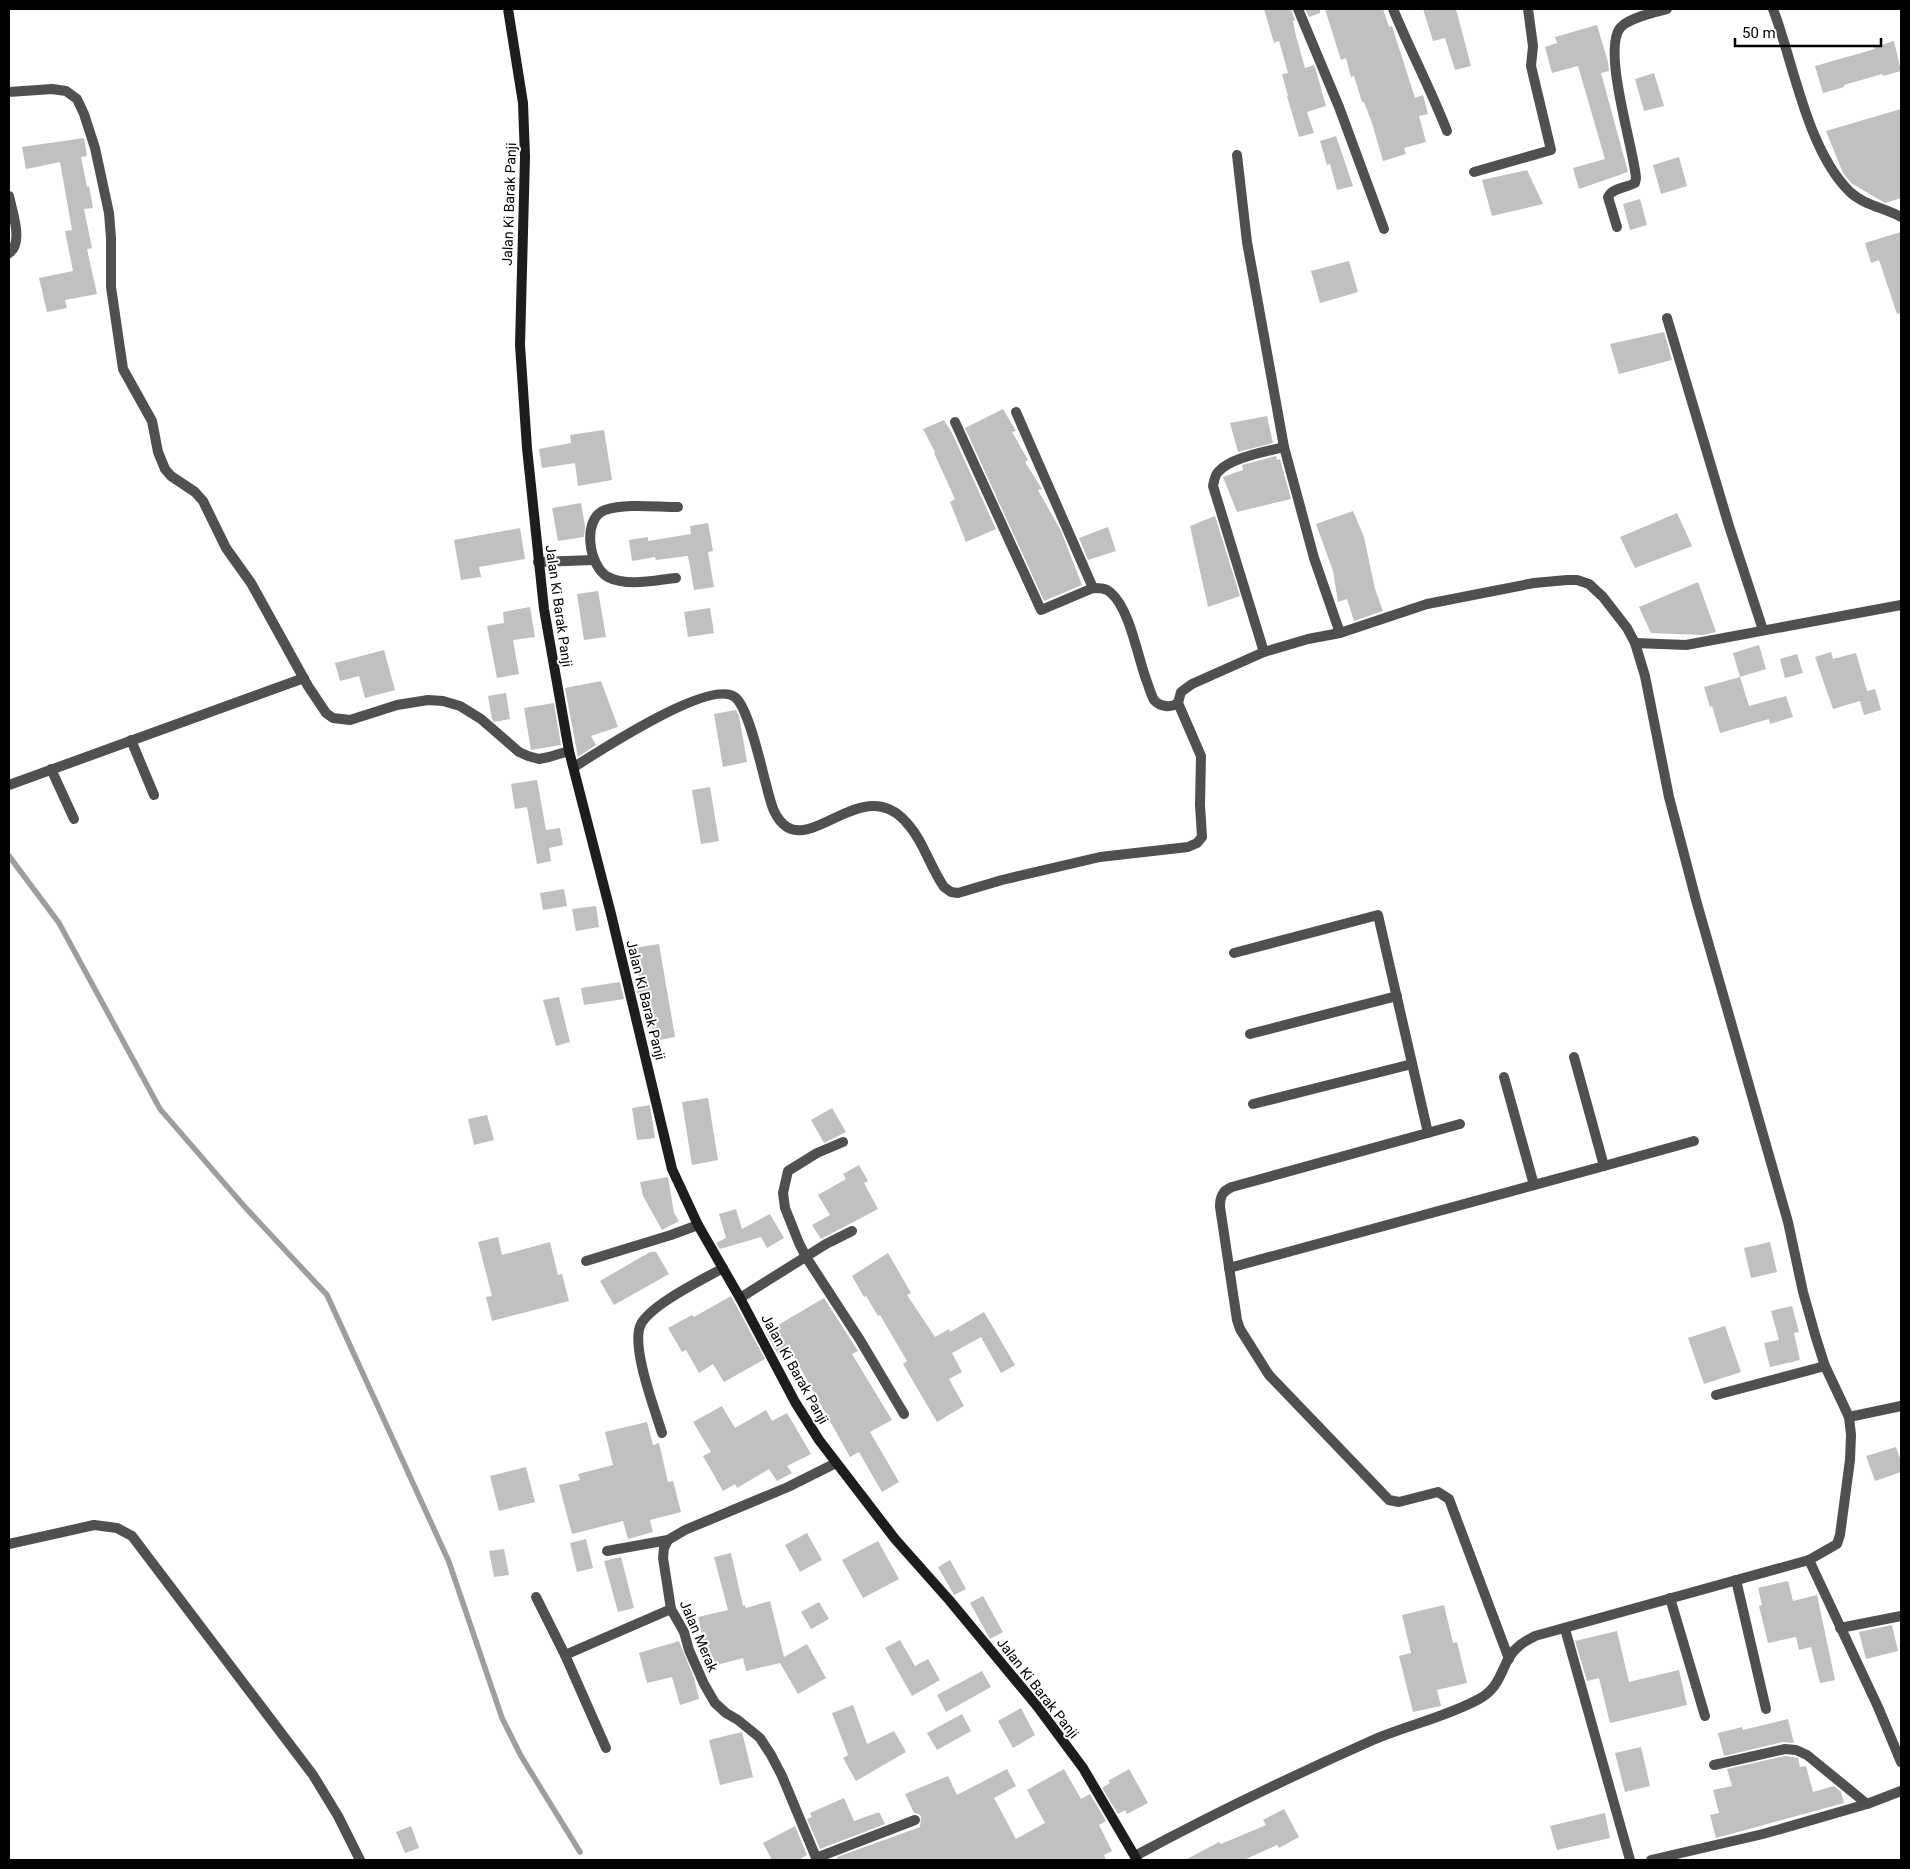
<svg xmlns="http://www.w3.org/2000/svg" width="1910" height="1869" viewBox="0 0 1910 1869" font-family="Roboto,sans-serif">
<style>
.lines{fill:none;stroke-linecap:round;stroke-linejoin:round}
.stream{stroke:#9e9e9e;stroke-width:5.5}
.building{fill:#c0c0c0}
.street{stroke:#505050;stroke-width:10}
.secondary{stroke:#1d1d1d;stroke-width:10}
.labels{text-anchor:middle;stroke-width:4;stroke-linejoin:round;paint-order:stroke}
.street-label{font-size:14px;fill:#000;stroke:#fff}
</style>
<rect width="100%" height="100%" fill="#fff"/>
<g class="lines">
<!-- stream -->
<path class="stream" d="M9 856 59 923 160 1109 244 1206 327 1295 449 1562 502 1718 521 1756 580 1852"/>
</g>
<!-- building -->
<g class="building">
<path d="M1264 9H1291L1295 20 1293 21 1296 36 1305 68 1314 65 1315 67 1326 106 1307 112 1314 133 1299 137 1287 96H1288L1282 74 1288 73 1279 41 1274 43Z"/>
<path d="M1305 9H1320V13L1309 17Z"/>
<path d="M1325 9H1383L1389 27 1392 26 1415 98 1423 95 1428 114 1419 116 1426 142 1404 148 1406 154 1383 161 1372 123 1364 102H1362L1354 76 1351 77 1346 58 1341 60Z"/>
<path d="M1423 9H1456L1471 66 1455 70 1445 38 1433 41Z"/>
<path d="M1597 25 1608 62 1609 71 1601 73 1628 172 1579 189 1573 168 1605 159 1578 66 1552 73 1545 47 1557 43 1555 37Z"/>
<path d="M1894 41 1901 71 1883 76 1882 74 1844 85V87L1823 93 1815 66 1875 49 1874 47Z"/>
<path d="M1654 73 1664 106 1644 111 1635 79Z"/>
<path d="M1901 109V198L1885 203 1851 183 1843 173 1826 131Z"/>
<path d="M1336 136 1353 186 1337 190 1330 164 1327 165 1320 141Z"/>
<path d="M84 138 87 156 81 157 87 187 89 186 93 208 84 209 92 248 87 249 97 294 65 300 67 308 47 312 39 278 73 271 65 231 72 230 60 162 26 169 22 147Z"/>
<path d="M1679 157 1687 186 1661 194 1653 165Z"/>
<path d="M1527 170 1543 204 1492 216 1482 180Z"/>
<path d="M1640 199 1647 225 1630 230 1623 204Z"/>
<path d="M1901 232V313L1897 314 1879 260 1871 263 1865 243Z"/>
<path d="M1349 261 1358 292 1320 303 1311 271Z"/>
<path d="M1664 332 1672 360 1619 374 1610 344Z"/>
<path d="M1003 409 1016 431 1012 432 1028 460 1025 462 1042 489 1038 490 1061 531 1082 585 1044 601 965 428Z"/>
<path d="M1267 416 1273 443 1238 452 1230 423Z"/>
<path d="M944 420 952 433 996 529 966 542 950 502 955 499 934 453 935 452 923 429Z"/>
<path d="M604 430 612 480 578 486 575 463 542 468 539 449 571 443 570 435Z"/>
<path d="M1276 456 1277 460 1280 459 1291 499 1237 512 1223 477 1243 470 1242 465Z"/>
<path d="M581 503 585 526 584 537 558 541 552 508Z"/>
<path d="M1353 511 1364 537 1375 589 1383 611 1354 621 1347 599 1338 602 1333 571 1316 524Z"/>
<path d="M1677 513 1692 546 1635 568 1620 537Z"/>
<path d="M1215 516 1240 596 1208 607 1190 526Z"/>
<path d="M708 523 713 551 708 552 714 587 694 590 688 556 656 560 655 557 632 561 629 540 648 537V541L691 534 690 526Z"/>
<path d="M1108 527 1116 551 1088 560 1079 538Z"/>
<path d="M520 528 525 559 479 567 481 577 461 580 454 540Z"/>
<path d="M1698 582 1716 632 1703 635 1651 633 1639 607Z"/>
<path d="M598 591 606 637 584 640 577 594Z"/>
<path d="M530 607 535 637 513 640 519 674 497 678 487 626 504 623 503 612Z"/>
<path d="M710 608 714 633 688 637 684 612Z"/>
<path d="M1759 645 1766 669 1740 677 1733 653Z"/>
<path d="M384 650 395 690 365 698 359 676 340 681 335 663Z"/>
<path d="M1831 652 1833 659 1856 653 1867 691 1875 689 1881 710 1864 715 1860 701 1833 709 1815 657Z"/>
<path d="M1797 654 1803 673 1785 678 1780 659Z"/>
<path d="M1740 677 1749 706 1786 696 1793 717 1770 724 1769 719 1720 733 1712 706 1710 707 1704 687Z"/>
<path d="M601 681 618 727 591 736 596 745 578 757 565 688Z"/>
<path d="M506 693 510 719 494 722 492 719 488 696Z"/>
<path d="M554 703 561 745 531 750 524 708Z"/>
<path d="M736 710 739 716 747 762 723 767 714 714Z"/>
<path d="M537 780 546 830 560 828 563 845 549 848 551 861 537 864 527 807 515 809 511 784Z"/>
<path d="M710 787 719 841 701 844 692 790Z"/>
<path d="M564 889 567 906 543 910 540 893Z"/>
<path d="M596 906 599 927 576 931 572 909Z"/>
<path d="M659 944 675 1037 655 1041 646 995 638 996 634 980 639 979 634 948Z"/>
<path d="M620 982 624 999 584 1005 581 988Z"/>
<path d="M559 997 570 1042 556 1046 543 1000Z"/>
<path d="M708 1098 718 1160 692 1165 682 1102Z"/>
<path d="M650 1105 655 1138 637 1140 632 1108Z"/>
<path d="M832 1108 846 1132 824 1143 811 1120Z"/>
<path d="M487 1115 494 1140 474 1145 468 1119Z"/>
<path d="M859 1165 868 1181 864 1183 878 1209 821 1239 812 1225 830 1215 818 1195 846 1179 843 1174Z"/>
<path d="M668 1177 674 1213 679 1221 662 1230 643 1196 640 1182Z"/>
<path d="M736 1209 742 1229 770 1214 784 1238 767 1248 761 1237 720 1249 716 1243 726 1238 719 1214Z"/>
<path d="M498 1237 502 1255 550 1242 558 1275 562 1274 569 1301 492 1321 486 1297 492 1296 478 1242Z"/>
<path d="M1770 1242 1777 1272 1751 1278 1744 1248Z"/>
<path d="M650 1252H656L669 1274 614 1305 600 1281Z"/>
<path d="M888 1253 911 1293 907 1295 935 1337 949 1329 950 1332 984 1312 1015 1365 1001 1373 981 1337 952 1353 962 1372 949 1379 964 1406 937 1422 903 1364 907 1361 880 1315 878 1316 866 1296 864 1297 852 1276Z"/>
<path d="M731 1296 765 1359 724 1382 713 1364 699 1373 686 1350 682 1352 668 1328 692 1315 694 1317Z"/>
<path d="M824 1298 858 1351 852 1354 892 1420 870 1432 899 1482 882 1492 859 1452 850 1457 788 1346 777 1353 766 1332Z"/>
<path d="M1792 1306 1799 1332 1794 1333 1800 1360 1770 1367 1764 1343 1779 1340 1771 1311Z"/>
<path d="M1725 1326 1741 1372 1704 1384 1688 1338Z"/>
<path d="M722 1406 735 1428 766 1410 772 1421 787 1413 811 1454 787 1466 792 1473 777 1481 769 1469 737 1488 735 1484 723 1491 703 1456 711 1452 693 1422Z"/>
<path d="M647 1422 653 1445 659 1443 668 1482 673 1481 681 1512 650 1520 653 1532 628 1539 623 1521 572 1534 559 1485 580 1480 578 1474 613 1465 605 1432Z"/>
<path d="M1896 1447 1901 1461V1472L1875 1481 1866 1456Z"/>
<path d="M526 1467 535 1502 499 1511 490 1476Z"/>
<path d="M807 1533 822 1560 800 1572 785 1545Z"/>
<path d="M586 1539 593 1568 577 1572 570 1543Z"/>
<path d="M878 1541 899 1579 863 1598 842 1560Z"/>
<path d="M504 1549 509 1575 494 1577 489 1551Z"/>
<path d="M731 1553 743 1606 745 1605 746 1608 770 1601 784 1657 807 1644 826 1678 798 1694 780 1663 746 1671 743 1658 705 1668 693 1637 702 1635 698 1617 728 1610 714 1557Z"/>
<path d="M621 1557 634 1608 618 1612 604 1561Z"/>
<path d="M950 1560 966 1589 954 1595 938 1567Z"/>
<path d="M1788 1581 1793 1601 1817 1595 1835 1680 1820 1683 1811 1647 1799 1650 1796 1637 1768 1643 1759 1606 1762 1605 1758 1588Z"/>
<path d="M983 1596 1003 1632 990 1639 970 1603Z"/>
<path d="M819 1602 829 1619 811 1629 801 1612Z"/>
<path d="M1444 1605 1453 1643 1457 1642 1467 1683 1437 1690 1441 1706 1413 1712 1399 1656 1411 1653 1402 1615Z"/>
<path d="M1892 1625 1898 1651 1866 1659 1859 1632Z"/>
<path d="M1617 1631 1629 1682 1679 1670 1687 1705 1610 1723 1599 1678 1587 1681 1575 1641Z"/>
<path d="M900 1640 915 1666 928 1659 940 1680 912 1696 885 1648Z"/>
<path d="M679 1641 694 1678 699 1699 680 1705 672 1677 647 1683 639 1653Z"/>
<path d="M982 1671 991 1687 946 1712 937 1695Z"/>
<path d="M853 1705 867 1744 894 1731 906 1752 856 1781 843 1758 848 1755 832 1713Z"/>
<path d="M1021 1708 1035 1735 1013 1748 998 1721Z"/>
<path d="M962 1714 971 1731 937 1750 927 1733Z"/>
<path d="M1788 1719 1794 1743 1783 1742 1724 1756 1718 1733 1742 1727 1743 1730Z"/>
<path d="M742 1732 753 1777 720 1785 709 1740Z"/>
<path d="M1641 1747 1650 1786 1625 1792 1615 1753Z"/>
<path d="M1785 1756 1798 1758 1800 1767 1806 1766 1813 1792 1834 1786 1841 1792 1844 1803 1716 1838 1710 1815 1719 1813 1713 1790 1732 1786 1727 1769Z"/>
<path d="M1007 1769 1016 1786 994 1798 1016 1839 1045 1823 1027 1790 1064 1769 1081 1799 1090 1794 1106 1821 1099 1825 1112 1851 1104 1855 1106 1860H838L837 1857 920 1827 921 1817 919 1814 914 1813 905 1794 948 1776 957 1795Z"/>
<path d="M1129 1769 1148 1803 1127 1814 1125 1810 1118 1814 1102 1788 1110 1783 1108 1781Z"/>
<path d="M844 1798 854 1821 879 1812 885 1824 820 1849 807 1819 812 1817 810 1813Z"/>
<path d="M1284 1809 1299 1837 1279 1848 1277 1845 1244 1860H1185L1219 1842 1221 1844 1266 1825 1263 1820Z"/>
<path d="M1605 1813 1610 1838 1557 1850 1550 1826Z"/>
<path d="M411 1826 419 1848 405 1853 396 1832Z"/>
<path d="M795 1826 807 1855 798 1860H772L763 1843Z"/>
</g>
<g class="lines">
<!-- street -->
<g class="street">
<path d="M1298 9 1339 107 1384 229"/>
<path d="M1393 9C1410 50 1431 90 1447 131"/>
<path d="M1773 9C1794 64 1807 150 1850 192 1864 205 1885 208 1901 217"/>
<path d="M9 92 52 89 66 91 77 99 84 114 95 148 109 213 111 238V287L123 369 152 421 158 452 165 469 171 476 195 492 203 501 226 548 251 583 308 686 326 713 333 718 350 720 397 705 428 700 443 701 460 706 481 719 519 752 528 756 539 759 549 757 569 751"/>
<path d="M1237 155 1247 242 1284 447 1314 558 1340 633"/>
<path d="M1474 172 1551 150 1531 66 1533 46 1528 9"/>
<path d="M9 196C12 211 24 243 9 253"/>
<path d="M1617 227 1608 197C1612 188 1626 188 1635 183L1636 178C1634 149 1601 48 1621 27 1629 18 1655 12 1667 9"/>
<path d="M1667 318 1729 526 1763 630"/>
<path d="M1016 412 1093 588"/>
<path d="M955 422 1041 610 1093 588C1100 588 1106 588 1111 593 1130 609 1138 659 1147 682 1149 687 1151 695 1154 700 1160 707 1171 708 1178 703"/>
<path d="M538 562 593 560"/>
<path d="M676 578C656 580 627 587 608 577 588 566 582 518 605 510 627 503 655 507 678 507"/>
<path d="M1635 643 1686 645 1901 605"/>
<path d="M1264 652 1213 486C1214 481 1215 475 1218 472 1231 457 1266 452 1284 447"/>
<path d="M131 740 154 795"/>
<path d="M574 767C598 752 713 676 736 698 749 710 761 766 766 784 770 799 773 818 787 827 817 846 865 776 906 822 923 840 930 867 944 887L951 892 958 893 1002 880 1100 857 1188 847 1197 843 1202 837 1200 805 1201 756 1178 703 1181 692 1192 684 1264 652 1308 639 1340 633 1427 604 1534 583 1567 580H1577L1589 584 1603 597 1627 628 1635 643 1645 676 1669 797 1696 900 1788 1222 1803 1292 1816 1338 1825 1366 1849 1417 1851 1435 1850 1460 1840 1535 1837 1544 1809 1560 1535 1636C1530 1639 1523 1642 1519 1646 1500 1661 1505 1685 1479 1699 1446 1717 1408 1725 1373 1740 1292 1776 1213 1814 1135 1856"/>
<path d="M51 769 74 819"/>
<path d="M9 785 304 678"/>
<path d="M1234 953 1378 915 1428 1133"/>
<path d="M1250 1034 1397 996"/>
<path d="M1504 1077 1534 1185"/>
<path d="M1253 1104 1412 1064"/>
<path d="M1460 1124 1232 1187C1222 1191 1220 1197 1220 1207L1237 1320 1240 1329 1269 1375 1389 1500 1399 1502 1438 1492 1449 1499 1509 1659"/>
<path d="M843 1142 817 1153 788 1171 783 1193 785 1208 799 1243 806 1257 860 1340 904 1414"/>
<path d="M1604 1166 1694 1141"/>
<path d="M586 1261 671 1235 698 1225"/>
<path d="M1229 1268 1604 1166 1574 1057"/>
<path d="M740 1298 826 1244 852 1231"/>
<path d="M1716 1395 1825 1366"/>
<path d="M1849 1417 1901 1406"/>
<path d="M662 1433C655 1410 630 1345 641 1324 652 1304 702 1280 723 1268"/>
<path d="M9 1544 94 1525 117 1528 132 1536 313 1775 338 1816 360 1860"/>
<path d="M607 1551 668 1540"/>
<path d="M1809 1560 1878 1707 1901 1762"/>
<path d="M1736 1580 1766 1709"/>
<path d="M536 1597 565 1655 606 1748"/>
<path d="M1670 1598 1705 1716"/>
<path d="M1840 1628 1901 1616"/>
<path d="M1565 1629 1630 1860"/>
<path d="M565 1655 671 1609"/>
<path d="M1714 1765 1785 1749 1796 1750 1807 1755 1867 1804"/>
<path d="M816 1858 915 1820"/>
<path d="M817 1860 782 1776 771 1755 760 1738 738 1720 726 1713 715 1703 704 1684 689 1650 684 1632 671 1609 663 1558 664 1548 668 1540 685 1530 788 1487 836 1463"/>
<path d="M1651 1860 1763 1834 1867 1804 1901 1791"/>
</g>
<!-- secondary -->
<path class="secondary" d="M508 9 523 103 525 157 520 345 527 448 544 609 569 751 611 914 672 1169 698 1225 740 1298 795 1402 819 1440 895 1539 950 1601 1037 1706 1083 1768 1137 1860"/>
</g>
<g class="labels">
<!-- street labels -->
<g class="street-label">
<text transform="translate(509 204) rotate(-88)" y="5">Jalan Ki Barak Panji</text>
<text transform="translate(559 606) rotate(82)" y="5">Jalan Ki Barak Panji</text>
<text transform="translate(646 1000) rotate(76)" y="5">Jalan Ki Barak Panji</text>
<text transform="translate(795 1369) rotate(61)" y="5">Jalan Ki Barak Panji</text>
<text transform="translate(699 1636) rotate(67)" y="5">Jalan Merak</text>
<text transform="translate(1038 1688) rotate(52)" y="5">Jalan Ki Barak Panji</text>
</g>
</g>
<!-- border -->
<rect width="1910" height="1869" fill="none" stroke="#000000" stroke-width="20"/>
<!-- scale -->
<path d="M1735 38v8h146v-8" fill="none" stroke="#000000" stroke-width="2.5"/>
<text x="1742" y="38" font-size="15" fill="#000000" stroke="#ffffff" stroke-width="4" paint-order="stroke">50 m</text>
</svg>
